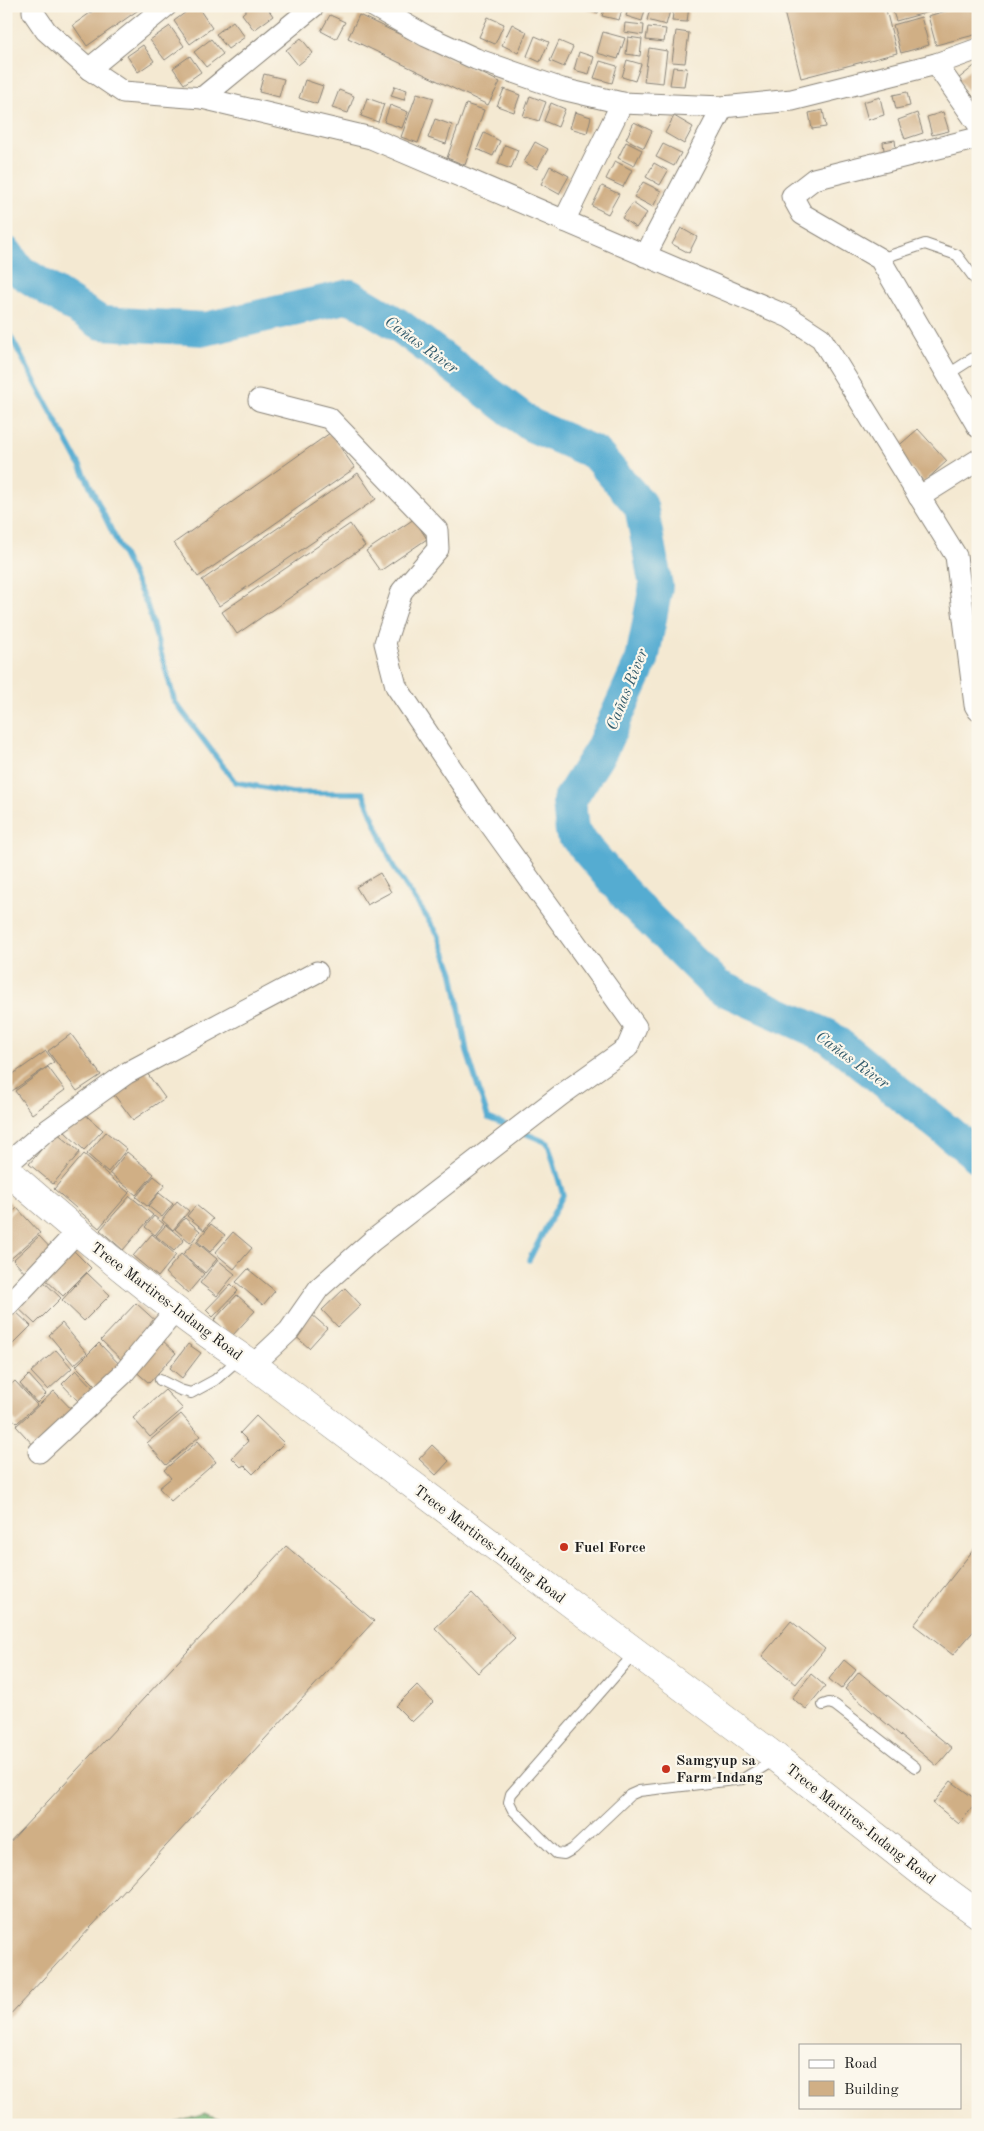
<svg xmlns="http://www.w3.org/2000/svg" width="984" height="2131" viewBox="0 0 984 2131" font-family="'Old Standard TT',serif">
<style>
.forest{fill:#75b374;stroke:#486848}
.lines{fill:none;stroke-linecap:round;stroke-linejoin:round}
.stream{stroke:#54acd1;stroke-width:5.5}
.river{stroke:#54acd1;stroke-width:34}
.building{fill:#d0af85}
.service-casing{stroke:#888277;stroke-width:12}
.minor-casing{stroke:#888277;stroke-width:23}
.primary-casing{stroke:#888277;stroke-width:29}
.service{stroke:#fff;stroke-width:10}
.minor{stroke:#fff;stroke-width:21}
.primary{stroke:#fff;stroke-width:28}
.poi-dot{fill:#c8321e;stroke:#fbf7ec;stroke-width:2}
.labels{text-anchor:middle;stroke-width:4.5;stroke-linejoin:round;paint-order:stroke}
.street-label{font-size:15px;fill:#1c1c1c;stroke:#fbf7ec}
.poi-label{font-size:15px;font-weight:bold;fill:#1c1c1c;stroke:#fbf7ec;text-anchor:start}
.water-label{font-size:16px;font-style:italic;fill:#355d6d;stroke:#fbf7ec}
</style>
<rect width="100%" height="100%" fill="#fbf7ec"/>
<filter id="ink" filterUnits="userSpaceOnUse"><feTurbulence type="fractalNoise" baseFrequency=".02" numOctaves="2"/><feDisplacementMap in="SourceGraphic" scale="10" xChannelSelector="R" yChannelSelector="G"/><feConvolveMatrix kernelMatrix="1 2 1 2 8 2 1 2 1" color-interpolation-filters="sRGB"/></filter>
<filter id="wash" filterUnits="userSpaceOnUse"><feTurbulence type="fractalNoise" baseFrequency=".0096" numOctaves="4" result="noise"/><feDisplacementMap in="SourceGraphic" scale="20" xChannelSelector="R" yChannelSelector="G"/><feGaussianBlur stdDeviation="1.12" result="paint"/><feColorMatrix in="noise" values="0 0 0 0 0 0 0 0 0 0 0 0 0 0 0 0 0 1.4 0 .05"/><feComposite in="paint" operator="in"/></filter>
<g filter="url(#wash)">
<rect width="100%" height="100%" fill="#f4e9d2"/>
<!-- forest -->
<path class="forest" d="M205 2113 236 2125H164Z"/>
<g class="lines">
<!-- stream -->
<g class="stream">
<path d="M6 328 83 471 147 605 175 702 235 782 292 793H363L394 868 438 934 453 973 467 1052 488 1118 511 1127"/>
<path d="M522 1132 548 1143 563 1195 529 1260"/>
</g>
<!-- river -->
<path class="river" d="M6 253 18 270 101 323 205 329 350 296 397 324 531 425 595 453 641 506 656 586 642 660 601 750 569 801 572 832 632 902 717 986 828 1036 978 1156"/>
</g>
<g id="blocks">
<!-- building -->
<g class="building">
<path d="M100 6H144L87 46 73 25Z"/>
<path d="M194 6H197L212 28 190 44 174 21Z"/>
<path d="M251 6H266L273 16 254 30 242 14Z"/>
<path d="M583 6H600L598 13 582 8Z"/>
<path d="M605 6H623L619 20 602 16Z"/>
<path d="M629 6H646L642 21 626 16Z"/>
<path d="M651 6 671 7 666 25 647 20Z"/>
<path d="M674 6H689L687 22 672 21Z"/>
<path d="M806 6H885L897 53 801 78 784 12Z"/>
<path d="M891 6H947V7L896 21Z"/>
<path d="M964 6H978V34L936 45 928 16Z"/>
<path d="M330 15 345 22 336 39 321 31Z"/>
<path d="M359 15 500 82 488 105 348 38Z"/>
<path d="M488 17 504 24 495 44 479 37Z"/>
<path d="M921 17 929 45 901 53 893 25Z"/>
<path d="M233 21 245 37 228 49 216 34Z"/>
<path d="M625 23 644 25 643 35 624 32Z"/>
<path d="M512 24 527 32 518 53 502 45Z"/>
<path d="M170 26 184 46 165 60 150 40Z"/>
<path d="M648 27 666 29 664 42 646 40Z"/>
<path d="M676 31 689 33 685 63 672 62Z"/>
<path d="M603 32 625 38 618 59 597 53Z"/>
<path d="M535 36 549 42 540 62 527 56Z"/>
<path d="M628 37 642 39 640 56 626 54Z"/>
<path d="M301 38 313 53 298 65 286 50Z"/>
<path d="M211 39 223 54 206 67 194 52Z"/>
<path d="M559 41 573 47 564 67 550 61Z"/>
<path d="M143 45 154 61 138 72 127 56Z"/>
<path d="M649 48 667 51 663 83 644 81Z"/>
<path d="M579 52 594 57 589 74 574 70Z"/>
<path d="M190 56 201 72 184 84 173 68Z"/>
<path d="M627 60 641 64 635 81 622 77Z"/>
<path d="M600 61 617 66 612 83 594 78Z"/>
<path d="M978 63V102L958 79Z"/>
<path d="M673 67 687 68 684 86 670 85Z"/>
<path d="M264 74 284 79 279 97 259 92Z"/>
<path d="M305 80 323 86 317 104 299 98Z"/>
<path d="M395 86 407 90 404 100 391 96Z"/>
<path d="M504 89 520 95 514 112 497 106Z"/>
<path d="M339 90 354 96 348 113 332 108Z"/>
<path d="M907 92 910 106 896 109 893 95Z"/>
<path d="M417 93 434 98 418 143 401 137Z"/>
<path d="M530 96 546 102 539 121 523 116Z"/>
<path d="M880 97 884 115 868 120 863 102Z"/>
<path d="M367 98 384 104 378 122 361 116Z"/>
<path d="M551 103 565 109 558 127 544 121Z"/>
<path d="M466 104 484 110 465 165 447 158Z"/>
<path d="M390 105 408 112 402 128 384 122Z"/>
<path d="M823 110 826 127 812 129 809 113Z"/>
<path d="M575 112 591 117 587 133 570 128Z"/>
<path d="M943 112 949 131 932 135 927 117Z"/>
<path d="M917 113 923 133 905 139 898 120Z"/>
<path d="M674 116 693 127 684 144 665 133Z"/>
<path d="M435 119 452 125 446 144 428 138Z"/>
<path d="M634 122 652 131 644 148 626 139Z"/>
<path d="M484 133 500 141 493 156 477 149Z"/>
<path d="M895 140 897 158 885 159 883 142Z"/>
<path d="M535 142 548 149 537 169 524 162Z"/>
<path d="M626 142 642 150 634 166 618 158Z"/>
<path d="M663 144 681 153 674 166 656 157Z"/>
<path d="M505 145 518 150 511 169 498 164Z"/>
<path d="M615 161 632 170 623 187 606 179Z"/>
<path d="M654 163 668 171 660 185 646 177Z"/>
<path d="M550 166 569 176 559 194 541 184Z"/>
<path d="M643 182 661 191 653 207 634 197Z"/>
<path d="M602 186 619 194 608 214 592 206Z"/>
<path d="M633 203 647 213 636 228 622 218Z"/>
<path d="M681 228 697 237 689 253 672 244Z"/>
<path d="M918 429 947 461 924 482 895 449Z"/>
<path d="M330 433 355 468 198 577 174 543Z"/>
<path d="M358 473 376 499 219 606 202 580Z"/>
<path d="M414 519 427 539 380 571 366 551Z"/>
<path d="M350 524 365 546 237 634 222 612Z"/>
<path d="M380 873 391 892 367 905 356 887Z"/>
<path d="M71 1034 101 1075 77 1091 48 1051Z"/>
<path d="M46 1051 54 1062 12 1091 6 1083V1079Z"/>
<path d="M48 1067 65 1090 32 1114 15 1091Z"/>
<path d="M144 1069 165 1098 133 1120 112 1092Z"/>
<path d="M82 1112 103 1130 84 1150 64 1131Z"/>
<path d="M56 1132 80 1152 53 1184 29 1164Z"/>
<path d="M106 1132 127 1149 108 1172 87 1154Z"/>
<path d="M127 1152 154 1174 136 1195 110 1173Z"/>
<path d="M84 1154 129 1193 99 1228 54 1189Z"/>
<path d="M154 1176 165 1185 147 1206 136 1197Z"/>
<path d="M159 1193 173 1204 162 1217 148 1206Z"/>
<path d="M130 1196 153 1215 123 1250 100 1230Z"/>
<path d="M6 1198 14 1207 6 1214Z"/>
<path d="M177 1201 189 1211 173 1230 162 1220Z"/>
<path d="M196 1205 213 1219 204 1230 187 1216Z"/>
<path d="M17 1208 40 1233 6 1263V1217Z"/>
<path d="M154 1216 164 1224 155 1235 145 1227Z"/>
<path d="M185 1218 200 1231 191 1243 175 1229Z"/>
<path d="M211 1224 225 1235 210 1252 197 1241Z"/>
<path d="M166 1225 184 1240 174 1251 156 1236Z"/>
<path d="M233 1232 252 1248 234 1269 215 1253Z"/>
<path d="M152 1234 176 1255 158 1277 133 1256Z"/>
<path d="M39 1236 56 1254 30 1278 13 1260Z"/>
<path d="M195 1241 217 1259 205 1273 183 1254Z"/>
<path d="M70 1247 91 1268 63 1296 42 1276Z"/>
<path d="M181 1254 204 1274 188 1293 165 1273Z"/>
<path d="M218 1260 235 1274 217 1296 200 1283Z"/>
<path d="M248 1269 275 1291 263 1305 236 1282Z"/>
<path d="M87 1273 110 1295 84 1321 62 1300Z"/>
<path d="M41 1279 61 1298 35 1324 15 1305Z"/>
<path d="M231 1284 238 1291 213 1317 206 1310Z"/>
<path d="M345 1288 361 1305 338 1327 322 1310Z"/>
<path d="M237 1295 255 1311 232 1336 214 1320Z"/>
<path d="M136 1303 160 1325 125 1363 101 1340Z"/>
<path d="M14 1310 31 1326 12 1345 6 1339V1317Z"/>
<path d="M311 1314 327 1328 309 1348 293 1334Z"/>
<path d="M62 1323 87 1353 74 1365 49 1335Z"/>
<path d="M161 1339 176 1353 149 1383 133 1369Z"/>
<path d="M99 1343 124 1369 101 1391 76 1366Z"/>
<path d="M188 1344 201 1353 182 1378 170 1368Z"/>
<path d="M56 1350 72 1368 48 1390 31 1372Z"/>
<path d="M76 1370 94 1389 79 1402 62 1384Z"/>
<path d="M29 1375 46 1394 37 1403 20 1384Z"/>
<path d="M15 1381 37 1405 17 1423 6 1412V1389Z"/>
<path d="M165 1390 183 1409 150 1437 133 1418Z"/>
<path d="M54 1391 74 1412 35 1447 16 1426Z"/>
<path d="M181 1414 200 1436 166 1465 147 1443Z"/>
<path d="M256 1416 284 1443 253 1474 244 1465 241 1467 232 1458 248 1441 240 1433Z"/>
<path d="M198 1441 216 1462 171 1501 159 1488 171 1478 164 1470Z"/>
<path d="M432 1445 449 1461 436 1475 419 1459Z"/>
<path d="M978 1544V1626L953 1655 914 1625Z"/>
<path d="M286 1546 374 1621 6 2019V1846Z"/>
<path d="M472 1593 515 1638 478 1673 435 1628Z"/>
<path d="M791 1621 825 1649 796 1684 762 1656Z"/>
<path d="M844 1660 856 1670 841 1689 829 1679Z"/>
<path d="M859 1672 952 1748 937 1766 845 1689Z"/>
<path d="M811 1674 825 1686 806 1709 792 1698Z"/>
<path d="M417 1685 433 1702 412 1722 396 1706Z"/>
<path d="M951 1781 978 1801 959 1824 933 1803Z"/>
</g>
</g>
</g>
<g filter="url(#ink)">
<use href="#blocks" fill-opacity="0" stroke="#888277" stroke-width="1"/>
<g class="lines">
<defs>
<g id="service">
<path d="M880 259 925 244 957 255 978 283"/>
<path d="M947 375 978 355"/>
<path d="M160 1380 180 1390 191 1393 215 1380 240 1358"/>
<path d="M635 1653 511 1794 509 1802 513 1810 556 1853 564 1854 573 1849 630 1795 639 1791 743 1779 776 1759"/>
<path d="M823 1705 829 1703 835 1705 915 1767"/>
</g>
<g id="minor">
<path d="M33 6V12L46 31 89 69 123 92 202 98 371 138 789 317 821 338 956 556 975 705 978 710"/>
<path d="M373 6 426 36 476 59 562 89 622 103 723 107 792 100 936 64 978 49"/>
<path d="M936 64 978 124"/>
<path d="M89 69 166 6"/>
<path d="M202 98 314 6"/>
<path d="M978 138 814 179 792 196 802 214 880 259 978 427"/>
<path d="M564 221 622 103"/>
<path d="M645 256 723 107"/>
<path d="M919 497 978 460"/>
<path d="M6 1165 42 1134 127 1073 317 972"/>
<path d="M6 1307 77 1232"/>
<path d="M253 1365 289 1331 319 1288 372 1241 561 1095 627 1048 636 1027 472 799 396 686 385 643 402 591 438 549 437 530 329 418 259 400"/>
<path d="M39 1452 122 1375 175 1311"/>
</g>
<path id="primary" d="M6 1170C85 1239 165 1307 253 1365L777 1758 934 1882 978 1914"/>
</defs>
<!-- service casing -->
<use href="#service" class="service-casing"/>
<!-- minor casing -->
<use href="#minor" class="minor-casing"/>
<!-- primary casing -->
<use href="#primary" class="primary-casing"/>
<!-- service -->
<use href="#service" class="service"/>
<!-- minor -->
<use href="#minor" class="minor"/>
<!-- primary -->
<use href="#primary" class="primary"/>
</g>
</g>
<!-- markers -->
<g class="poi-dot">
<circle cx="564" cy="1547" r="5"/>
<circle cx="666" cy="1769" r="5"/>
</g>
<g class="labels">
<!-- street labels -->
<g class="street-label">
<text transform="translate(167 1301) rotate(37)" y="5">Trece Martires-Indang Road</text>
<text transform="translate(490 1544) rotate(37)" y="5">Trece Martires-Indang Road</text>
<text transform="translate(861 1824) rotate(38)" y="5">Trece Martires-Indang Road</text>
</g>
<!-- poi labels -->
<g class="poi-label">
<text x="574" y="1552">Fuel Force</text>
<text x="676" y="1765">Samgyup sa<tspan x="676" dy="17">Farm Indang</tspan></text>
</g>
<!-- water labels -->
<g class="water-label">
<text transform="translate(422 344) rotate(36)" y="6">Cañas River</text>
<text transform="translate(626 689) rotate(-68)" y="6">Cañas River</text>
<text transform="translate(853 1059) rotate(36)" y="6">Cañas River</text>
</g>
</g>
<!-- margin -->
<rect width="984" height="2131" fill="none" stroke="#fbf7ec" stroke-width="25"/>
<!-- legend -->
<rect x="799" y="2044" width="162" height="65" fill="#fbf7ec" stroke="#a29f99"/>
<rect x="809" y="2060" width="25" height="8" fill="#ffffff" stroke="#a29f99"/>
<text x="844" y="2068" font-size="15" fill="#1c1c1c">Road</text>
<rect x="809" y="2081" width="25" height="15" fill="#d0af85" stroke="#a29f99"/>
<text x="844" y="2094" font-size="15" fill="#1c1c1c">Building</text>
</svg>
